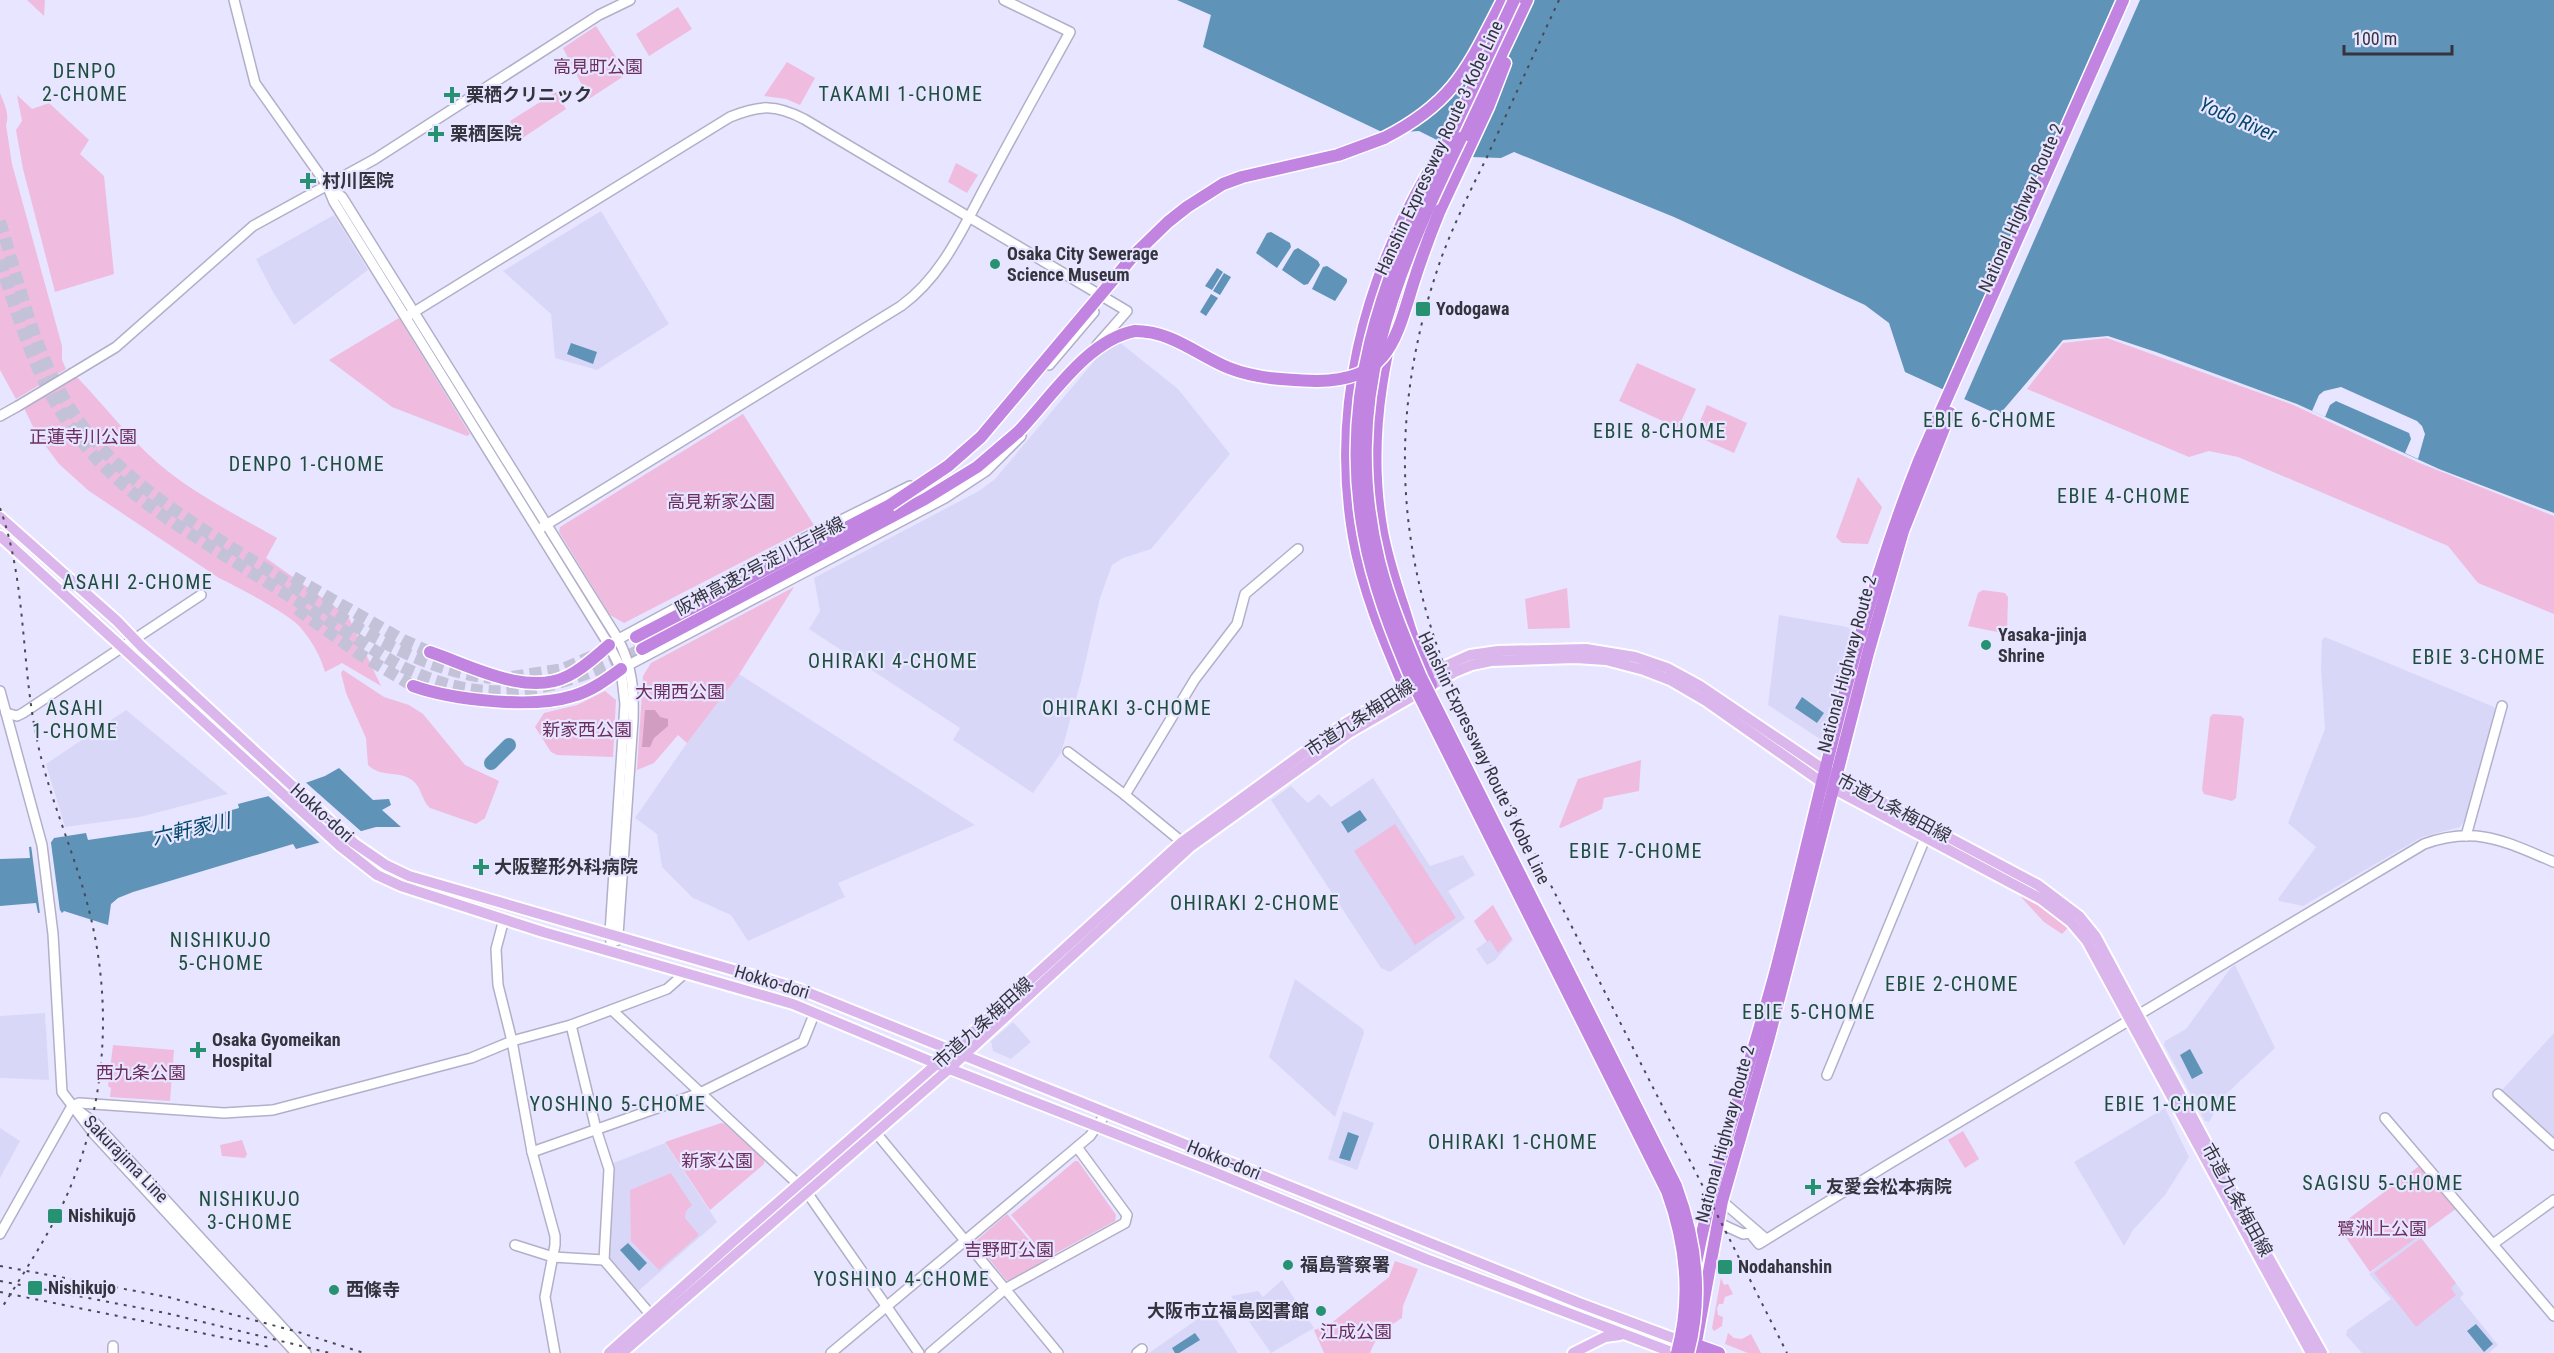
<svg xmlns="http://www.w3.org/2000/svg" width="2554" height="1353" viewBox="0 0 2554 1353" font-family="'Roboto Condensed','Noto Sans JP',sans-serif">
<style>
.built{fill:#d9d7f8}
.green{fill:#efbce0}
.forest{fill:#d19dc1}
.water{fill:#5f93b8}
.pier{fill:#e7e5ff}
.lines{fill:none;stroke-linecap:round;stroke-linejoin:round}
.river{stroke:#5f93b8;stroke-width:14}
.highway-tunnel{stroke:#c3c2d8;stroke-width:12;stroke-dasharray:12 6;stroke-linecap:butt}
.secondary-casing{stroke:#b2b0c9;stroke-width:12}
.primary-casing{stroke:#fff;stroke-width:14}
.highway-casing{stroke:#fff;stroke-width:15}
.secondary{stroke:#fff;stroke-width:9}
.primary{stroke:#dab6ed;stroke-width:10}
.highway{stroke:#c185e1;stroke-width:12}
.rail{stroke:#4a4955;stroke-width:2;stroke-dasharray:3 6;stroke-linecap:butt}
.secondary-bridge-casing{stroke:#b2b0c9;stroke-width:12;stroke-linecap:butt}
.highway-bridge-casing{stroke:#fff;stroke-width:15;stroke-linecap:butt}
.secondary-bridge{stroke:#fff;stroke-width:9}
.highway-bridge{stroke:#c185e1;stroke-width:12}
.poi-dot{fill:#269271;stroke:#e7e5ff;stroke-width:2}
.labels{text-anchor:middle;stroke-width:4.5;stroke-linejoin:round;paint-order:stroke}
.park-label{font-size:18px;fill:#6c2e5d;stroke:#e7e5ff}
.poi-label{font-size:18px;font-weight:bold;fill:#35343e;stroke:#e7e5ff;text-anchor:start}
.street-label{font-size:18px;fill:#35343e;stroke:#e7e5ff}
.neighbourhood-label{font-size:20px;letter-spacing:1.5px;fill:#1e4e3e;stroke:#e7e5ff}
.water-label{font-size:20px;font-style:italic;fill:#02476b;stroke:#e7e5ff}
</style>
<rect width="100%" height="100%" fill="#e7e5ff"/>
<!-- built -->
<g class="built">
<path d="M601 211 669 324 597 370 555 358 551 314 503 271Z"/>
<path d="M334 215 368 270 294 325 273 292 256 259Z"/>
<path d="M1118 341 1178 389 1230 454 1151 549 1123 558 1112 565 1100 598 1082 677 1061 753 1033 793 953 740 960 728 809 629 820 611 814 578 979 491 995 479 1106 347Z"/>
<path d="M1779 615 1847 627 1853 631 1823 741 1768 705Z"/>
<path d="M2325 637 2494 707 2495 710 2466 818 2460 827 2422 837 2303 906 2279 901 2278 899 2316 847 2288 823 2325 729 2321 667 2322 640Z"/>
<path d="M739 674 975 825 838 883 845 897 748 941 731 915 693 898 662 867 657 834 635 818 687 743Z"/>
<path d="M126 710 228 794 140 817 65 827 46 764Z"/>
<path d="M1373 778 1430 866 1463 855 1475 875 1448 891 1465 918 1390 972 1381 968 1271 800 1291 786 1308 803 1319 794 1331 807Z"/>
<path d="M1506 928 1513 940 1494 961 1487 965 1476 949Z"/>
<path d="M2235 965 2275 1048 2222 1098 2209 1122 2205 1121 2164 1045 2165 1041 2186 1029 2230 969Z"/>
<path d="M1295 979 1363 1029 1364 1033 1335 1117 1269 1057Z"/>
<path d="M45 1013 49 1080 0 1078V1016Z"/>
<path d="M1013 1022 1031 1042 1011 1059 993 1051 991 1041Z"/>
<path d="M2554 1033V1139L2502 1090Z"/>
<path d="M2165 1108 2189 1157 2165 1195 2133 1230 2124 1246 2074 1162Z"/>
<path d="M1343 1111 1374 1123 1357 1170 1328 1159Z"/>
<path d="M0 1128 20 1141 0 1178Z"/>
<path d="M665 1143 717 1222 637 1292 609 1261 611 1164Z"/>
<path d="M2419 1235 2464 1294 2460 1298 2498 1345 2489 1353H2362L2346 1335 2347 1330 2391 1299 2369 1274Z"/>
<path d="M1282 1280 1314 1328 1271 1353 1231 1296 1258 1291 1263 1297Z"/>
<path d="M1209 1311 1212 1312 1238 1353H1149Z"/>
</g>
<!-- green -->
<g class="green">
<path d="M27 0H45L44 16Z"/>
<path d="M678 7 692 29 649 56 636 34Z"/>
<path d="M596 26 627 74 589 99 563 48Z"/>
<path d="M787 62 815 78 800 105 786 99 764 96Z"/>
<path d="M556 92 566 109 521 139 510 121Z"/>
<path d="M0 93C4 103 10 115 6 125L12 164 62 346V360L66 369 16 399 0 370Z"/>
<path d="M17 95 32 109 49 103 89 140 80 154 104 176 114 274 55 292 23 169 16 130 22 121Z"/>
<path d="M956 163 978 175 967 193 948 182Z"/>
<path d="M399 318 470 434 467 436 392 407 329 360Z"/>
<path d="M2107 338 2291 404 2417 462 2554 516V614L2478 583 2448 546 2238 457 2209 451 2189 457 2027 389 2063 343Z"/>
<path d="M1637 363 1696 389 1678 428 1619 401Z"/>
<path d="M76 376C104 405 128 437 159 464 194 494 237 515 277 538L266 558 348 616 381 686 342 663 325 672C320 655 312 641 300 627 289 614 236 586 219 578L89 491 59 464 36 433 24 408Z"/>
<path d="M1707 405 1747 423 1734 453 1694 435Z"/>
<path d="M743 414 814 525 624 623 610 615 559 532 560 527Z"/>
<path d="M1858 477 1882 507 1868 544 1842 543 1836 537Z"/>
<path d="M794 587 738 676 687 743 678 735 654 763 637 770 643 676 651 663Z"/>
<path d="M1567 588 1570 628 1528 629 1525 599Z"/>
<path d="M1983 590 2005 593 2008 597 2007 634 1968 626 1978 593Z"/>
<path d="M343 670 384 697 409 705 423 714 465 765 499 781 485 818 476 824 430 808C421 800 422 787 412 780 398 770 381 778 368 765L366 738 346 693 341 673Z"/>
<path d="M605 691 616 700 613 757 557 755 551 752 535 727 544 713 577 705Z"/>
<path d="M2213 714 2241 716 2244 719 2236 798 2232 801 2204 794 2202 790 2210 717Z"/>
<path d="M1641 760 1639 791 1604 798 1602 809 1561 828 1559 827 1578 779Z"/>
<path d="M1395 824 1456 918 1415 945 1354 851Z"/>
<path d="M2024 895 2056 914 2069 927 2062 934 2044 922 2021 897Z"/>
<path d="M1493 905 1512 939 1498 953 1490 940 1487 942 1474 921Z"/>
<path d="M113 1045 174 1050 170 1101 110 1097 111 1088 108 1086Z"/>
<path d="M721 1123 725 1124 764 1159V1164L710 1210 665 1142Z"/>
<path d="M1963 1131 1979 1159 1965 1168 1948 1140Z"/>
<path d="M242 1140 247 1154 245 1158 222 1156 220 1145Z"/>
<path d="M1075 1161H1078L1116 1215 1115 1221 1047 1258 1011 1215Z"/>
<path d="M2418 1167H2422L2457 1208 2370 1272 2340 1229V1225Z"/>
<path d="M671 1173 692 1205 686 1211 685 1218 699 1235 659 1270 631 1241 630 1190Z"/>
<path d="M1007 1214 1046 1260 1011 1281 1006 1280 977 1244V1240Z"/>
<path d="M2421 1238 2456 1283 2451 1288 2456 1295 2416 1327 2374 1273Z"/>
<path d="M1395 1261 1418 1269 1403 1306 1402 1318C1386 1328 1377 1335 1370 1353H1324L1314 1330 1329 1325 1389 1277Z"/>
<path d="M1721 1278 1724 1285 1728 1284 1733 1294 1725 1297 1723 1304H1719L1717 1308 1718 1315 1723 1317 1722 1326 1714 1331 1712 1328Z"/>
<path d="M1728 1333 1734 1338 1742 1339 1751 1334 1761 1353H1748L1725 1344Z"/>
</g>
<!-- forest -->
<path class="forest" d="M645 710H655L660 717 668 719V726L654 738 650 747H642Z"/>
<!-- water -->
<g class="water">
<path d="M1177 0H2554V513L2439 469 2297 404 2156 352 2108 336 2063 340 1999 415 1905 372 1889 323 1865 305 1674 217 1514 152 1501 158 1471 157 1419 131 1384 133 1203 47 1211 15Z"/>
<path d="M1271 232 1290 243 1291 247 1277 268 1256 253 1267 233Z"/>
<path d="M1298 248 1318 261 1320 265 1308 284 1304 285 1282 270 1294 250Z"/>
<path d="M1327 266 1347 279V282L1335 301 1312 289 1323 267Z"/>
<path d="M1217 268 1223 272 1212 290 1205 286Z"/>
<path d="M1224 273 1231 277 1220 295 1213 291Z"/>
<path d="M1211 294 1218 298 1206 316 1200 312Z"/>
<path d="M571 343 597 352 593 364 567 354Z"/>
<path d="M1802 697 1824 713 1817 723 1795 708Z"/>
<path d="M339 768 373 800 389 799 391 805 382 810 401 827H376L296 849 293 844 133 892 118 898 111 904 108 925 64 911 62 913 60 910 38 913 36 903 0 906V859L30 858 29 847 50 844 54 838 86 833 88 840 163 829 239 808 238 804 269 796 325 776Z"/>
<path d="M1360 810 1367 820 1348 833 1341 822Z"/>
<path d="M2190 1049 2203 1073 2192 1079 2180 1055Z"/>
<path d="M1348 1132 1359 1136 1350 1161 1339 1158Z"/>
<path d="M628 1243 647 1263 639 1271 620 1250Z"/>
<path d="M2476 1324 2493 1344 2484 1352 2467 1331Z"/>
<path d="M1195 1333 1200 1340 1179 1353H1175L1172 1348Z"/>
</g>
<!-- pier -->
<g class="pier">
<path d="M2115 0H2140L1963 402 1942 392Z"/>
<path d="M2341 387 2417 421 2422 426 2425 434 2418 459 2405 453 2411 439 2409 433 2336 401 2330 405 2325 417 2312 411 2319 395 2324 391Z"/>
<path d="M303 780 363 833 322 845 266 794Z"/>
<path d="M51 843 60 911 40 914 31 845Z"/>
</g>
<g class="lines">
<!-- river -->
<path class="river" d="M491 763 509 745"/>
<!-- highway-tunnel -->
<g class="highway-tunnel">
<path d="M0 221C20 285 34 354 72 411 121 484 200 527 272 573 340 616 409 669 491 678"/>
<path d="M0 260C36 380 62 446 168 519 220 553 273 586 326 619 350 634 374 651 399 665 488 711 558 691 642 649"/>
<path d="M293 577 403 640 430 652"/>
<path d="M297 609 358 653 413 686"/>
<path d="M512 677 563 669 636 637"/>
</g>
<defs>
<g id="secondary">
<path d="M234 0 255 83 327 185 334 202 609 645 621 669 625 704 610 933 612 951"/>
<path d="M329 187 342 197 618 639C632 666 634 689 633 720L618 935 616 941"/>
<path d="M406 317 730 117C760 105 775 104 804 119L1127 311 1097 345"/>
<path d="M1049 365 1094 312"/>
<path d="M73 373 116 347 253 226 375 159 599 15 630 0"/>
<path d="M0 416 18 406"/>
<path d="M541 528 901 306C944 275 965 223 990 178 1016 129 1043 81 1070 32L1004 0"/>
<path d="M615 641 809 536 910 486"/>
<path d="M621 669 945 498 986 471 1021 436"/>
<path d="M0 691 42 845 53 934 62 1092 94 1134 296 1353"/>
<path d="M6 713 17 716 23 713 201 595"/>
<path d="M1068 752 1125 795 1182 842"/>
<path d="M1125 795 1195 679 1237 624 1245 594 1298 549"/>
<path d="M2466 836 2502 706"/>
<path d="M504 919 496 949 498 985 512 1041 532 1152 555 1236V1245L545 1297 555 1353"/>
<path d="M612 1010 799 1185"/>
<path d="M571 1025 596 1129 609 1169 604 1260 650 1314"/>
<path d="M1827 1075 1926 836"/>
<path d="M2498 1094 2554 1145"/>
<path d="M79 1111 95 1123 306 1353"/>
<path d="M2385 1118 2554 1316"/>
<path d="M872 1128 1058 1353"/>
<path d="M532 1152 700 1093 803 1042 815 1012"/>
<path d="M806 1191 919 1353"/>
<path d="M1722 1201 1766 1239"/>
<path d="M1719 1223 1743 1234 1750 1233 1759 1244 1889 1164 2424 844C2477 825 2506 842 2554 862"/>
<path d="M0 1234 72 1106 79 1103 224 1113 273 1110 471 1058 512 1041 571 1025 667 989 684 974"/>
<path d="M2493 1244 2554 1200"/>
<path d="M515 1245 553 1257 604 1260"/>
<path d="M113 1346V1353"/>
<path d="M831 1353 1090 1136 1107 1112"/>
<path d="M930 1353 1005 1289 1125 1223 1127 1215 1077 1147"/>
<path d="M1137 1353 1142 1349"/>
</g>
<g id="primary">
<path d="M0 517 117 621 142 647 354 843 386 865 409 876 799 989 1579 1303 1681 1341"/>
<path d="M0 536 340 846 377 875 401 886 543 932 793 1004 937 1064 1209 1170 1426 1259 1674 1353"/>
<path d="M609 1353 735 1240 963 1041 1182 842 1341 726 1432 672 1470 655 1498 651 1586 649 1635 657 1667 668 1700 686 1835 777 2038 885 2079 916 2096 937 2246 1217 2322 1353"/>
<path d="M622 1353 950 1068 1190 847 1349 733 1455 672 1472 665 1491 661 1575 658 1606 660 1644 670 1670 680 1706 701 1823 783 2041 899 2071 922 2087 941 2311 1353"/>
<path d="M1573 1353 1605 1337 1620 1335"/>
</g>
<g id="highway">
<path d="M1384 138C1455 102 1468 67 1503 0"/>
<path d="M1457 148 1527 0"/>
<path d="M1440 210 1488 107 1505 63"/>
<path d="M1419 245C1385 337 1364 434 1382 532 1387 558 1395 583 1403 607 1411 634 1420 660 1431 685"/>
<path d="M1135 331C1172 331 1197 355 1229 368 1257 379 1288 380 1317 381"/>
<path d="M636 637 890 505"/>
<path d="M642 649 925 499 977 467 1018 432"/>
<path d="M430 652C471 666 527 697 568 676 584 668 596 656 609 645"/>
<path d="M413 686C453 700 532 709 573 696 591 691 606 680 621 669"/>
<path d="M1405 688C1384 639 1363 589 1354 537 1332 409 1364 284 1428 173"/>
<path d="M1696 1263C1715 1162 1751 1065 1777 966 1820 799 1855 620 1919 461L2123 0"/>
<path d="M1688 1342 1719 1353"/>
<path d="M1694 1353 1722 1201 1769 1037 1868 653 1903 531 1950 413"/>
</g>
</defs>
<!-- secondary casing -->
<use href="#secondary" class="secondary-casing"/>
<!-- primary casing -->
<use href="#primary" class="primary-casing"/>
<!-- highway casing -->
<use href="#highway" class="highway-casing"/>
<!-- secondary -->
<use href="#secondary" class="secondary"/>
<!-- primary -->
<use href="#primary" class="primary"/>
<!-- highway -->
<use href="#highway" class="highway"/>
<!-- rail -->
<g class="rail">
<path d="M1559 0C1535 52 1511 104 1487 157 1471 189 1455 222 1442 256 1385 417 1394 565 1467 719L1787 1353"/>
<path d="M0 508C26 581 21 659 36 735 47 792 71 844 86 899 115 1002 107 1112 61 1208 44 1242 23 1274 3 1306"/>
<path d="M0 1266 168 1297 298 1332 364 1353"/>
<path d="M0 1281 166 1313 330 1353"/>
<path d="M0 1292 270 1347"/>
</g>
<defs>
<path id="secondary-bridge" d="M18 406 73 373"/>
<g id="highway-bridge">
<path d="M1514 0C1489 53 1464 107 1439 160 1382 284 1338 395 1364 535 1373 585 1392 634 1412 681L1667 1191C1686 1243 1692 1299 1677 1353"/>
<path d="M1461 138C1393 279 1340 402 1379 561 1389 601 1405 639 1421 677L1676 1186C1696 1240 1703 1297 1688 1353"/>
<path d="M1317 381C1388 380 1395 342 1413 284 1421 259 1430 234 1440 210"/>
<path d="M1018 432C1051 398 1087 340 1135 331"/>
<path d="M890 505 948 466 981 437 1135 254 1168 222 1187 207 1223 184 1242 177 1338 155 1384 138"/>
</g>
</defs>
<!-- secondary-bridge casing -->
<use href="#secondary-bridge" class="secondary-bridge-casing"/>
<!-- highway-bridge casing -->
<use href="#highway-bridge" class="highway-bridge-casing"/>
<!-- secondary-bridge -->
<use href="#secondary-bridge" class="secondary-bridge"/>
<!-- highway-bridge -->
<use href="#highway-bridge" class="highway-bridge"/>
</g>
<!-- markers -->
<g class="poi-dot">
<path d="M449 86h6v6h6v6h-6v6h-6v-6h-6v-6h6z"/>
<path d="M433 125h6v6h6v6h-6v6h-6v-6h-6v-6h6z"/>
<path d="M305 172h6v6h6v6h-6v6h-6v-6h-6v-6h6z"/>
<circle cx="995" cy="264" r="6"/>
<rect x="1415" y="301" width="16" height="16" rx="3"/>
<circle cx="1986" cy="645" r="6"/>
<path d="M478 858h6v6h6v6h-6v6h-6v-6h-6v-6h6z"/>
<path d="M195 1041h6v6h6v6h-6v6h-6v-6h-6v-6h6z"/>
<path d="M1810 1178h6v6h6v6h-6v6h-6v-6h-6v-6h6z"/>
<rect x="47" y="1208" width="16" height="16" rx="3"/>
<circle cx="1288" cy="1265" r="6"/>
<rect x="1717" y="1259" width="16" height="16" rx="3"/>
<rect x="27" y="1280" width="16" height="16" rx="3"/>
<circle cx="334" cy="1290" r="6"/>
<circle cx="1321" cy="1311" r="6"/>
</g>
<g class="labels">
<!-- park labels -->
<g class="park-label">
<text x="598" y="73">高見町公園</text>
<text x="83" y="443">正蓮寺川公園</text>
<text x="721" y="508">高見新家公園</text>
<text x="680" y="698">大開西公園</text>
<text x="587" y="736">新家西公園</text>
<text x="141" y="1079">西九条公園</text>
<text x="717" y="1167">新家公園</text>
<text x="2382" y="1235">鷺洲上公園</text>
<text x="1009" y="1256">吉野町公園</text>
<text x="1356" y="1338">江成公園</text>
</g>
<!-- poi labels -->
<g class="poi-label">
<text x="466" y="101">栗栖クリニック</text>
<text x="450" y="140">栗栖医院</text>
<text x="322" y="187">村川医院</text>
<text x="1007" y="260">Osaka City Sewerage<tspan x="1007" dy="21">Science Museum</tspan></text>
<text x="1436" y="315">Yodogawa</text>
<text x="1998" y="641">Yasaka-jinja<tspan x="1998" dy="21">Shrine</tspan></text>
<text x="494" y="873">大阪整形外科病院</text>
<text x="212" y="1046">Osaka Gyomeikan<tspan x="212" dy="21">Hospital</tspan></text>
<text x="1826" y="1193">友愛会松本病院</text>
<text x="68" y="1222">Nishikujō</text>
<text x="1300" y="1271">福島警察署</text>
<text x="1738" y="1273">Nodahanshin</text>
<text x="48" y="1294">Nishikujo</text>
<text x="346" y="1296">西條寺</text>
<text x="1309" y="1317" text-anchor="end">大阪市立福島図書館</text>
</g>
<!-- street labels -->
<g class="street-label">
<text transform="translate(1439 148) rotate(-65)" y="6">Hanshin Expressway Route 3 Kobe Line</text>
<text transform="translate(2021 208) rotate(-66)" y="6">National Highway Route 2</text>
<text transform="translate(760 566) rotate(-28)" y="6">阪神高速2号淀川左岸線</text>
<text transform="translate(1847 664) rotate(-75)" y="6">National Highway Route 2</text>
<text transform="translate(1360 718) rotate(-33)" y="6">市道九条梅田線</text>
<text transform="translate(1484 758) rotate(64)" y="6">Hanshin Expressway Route 3 Kobe Line</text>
<text transform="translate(1894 808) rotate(28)" y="6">市道九条梅田線</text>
<text transform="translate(322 813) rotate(42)" y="6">Hokko-dori</text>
<text transform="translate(772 982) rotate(17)" y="6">Hokko-dori</text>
<text transform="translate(983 1023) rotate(-42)" y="6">市道九条梅田線</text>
<text transform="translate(1725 1134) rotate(-75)" y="6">National Highway Route 2</text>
<text transform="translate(126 1159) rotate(46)" y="6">Sakurajima Line</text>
<text transform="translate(1224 1160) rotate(22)" y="6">Hokko-dori</text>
<text transform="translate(2237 1200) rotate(61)" y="6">市道九条梅田線</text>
</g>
<!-- neighbourhood labels -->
<g class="neighbourhood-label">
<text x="85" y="78">DENPO<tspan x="85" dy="23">2-CHOME</tspan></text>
<text x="901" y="101">TAKAMI 1-CHOME</text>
<text x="1990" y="427">EBIE 6-CHOME</text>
<text x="1660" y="438">EBIE 8-CHOME</text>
<text x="307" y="471">DENPO 1-CHOME</text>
<text x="2124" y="503">EBIE 4-CHOME</text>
<text x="138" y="589">ASAHI 2-CHOME</text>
<text x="2479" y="664">EBIE 3-CHOME</text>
<text x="893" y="668">OHIRAKI 4-CHOME</text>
<text x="75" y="715">ASAHI<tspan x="75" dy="23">1-CHOME</tspan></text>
<text x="1127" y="715">OHIRAKI 3-CHOME</text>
<text x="1636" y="858">EBIE 7-CHOME</text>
<text x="1255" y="910">OHIRAKI 2-CHOME</text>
<text x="221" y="947">NISHIKUJO<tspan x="221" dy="23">5-CHOME</tspan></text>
<text x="1952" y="991">EBIE 2-CHOME</text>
<text x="1809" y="1019">EBIE 5-CHOME</text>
<text x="618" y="1111">YOSHINO 5-CHOME</text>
<text x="2171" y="1111">EBIE 1-CHOME</text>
<text x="1513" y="1149">OHIRAKI 1-CHOME</text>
<text x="2383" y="1190">SAGISU 5-CHOME</text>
<text x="250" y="1206">NISHIKUJO<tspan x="250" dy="23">3-CHOME</tspan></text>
<text x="902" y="1286">YOSHINO 4-CHOME</text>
</g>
<!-- water labels -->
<g class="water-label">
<text transform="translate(2238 119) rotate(23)" y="7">Yodo River</text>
<text transform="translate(191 829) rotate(-13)" y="7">六軒家川</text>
</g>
</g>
<!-- scale -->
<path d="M2344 45v9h108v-9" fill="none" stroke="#35343e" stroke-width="3"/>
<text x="2353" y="45" font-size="18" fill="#35343e" stroke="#e7e5ff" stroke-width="4.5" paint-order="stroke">100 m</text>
</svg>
